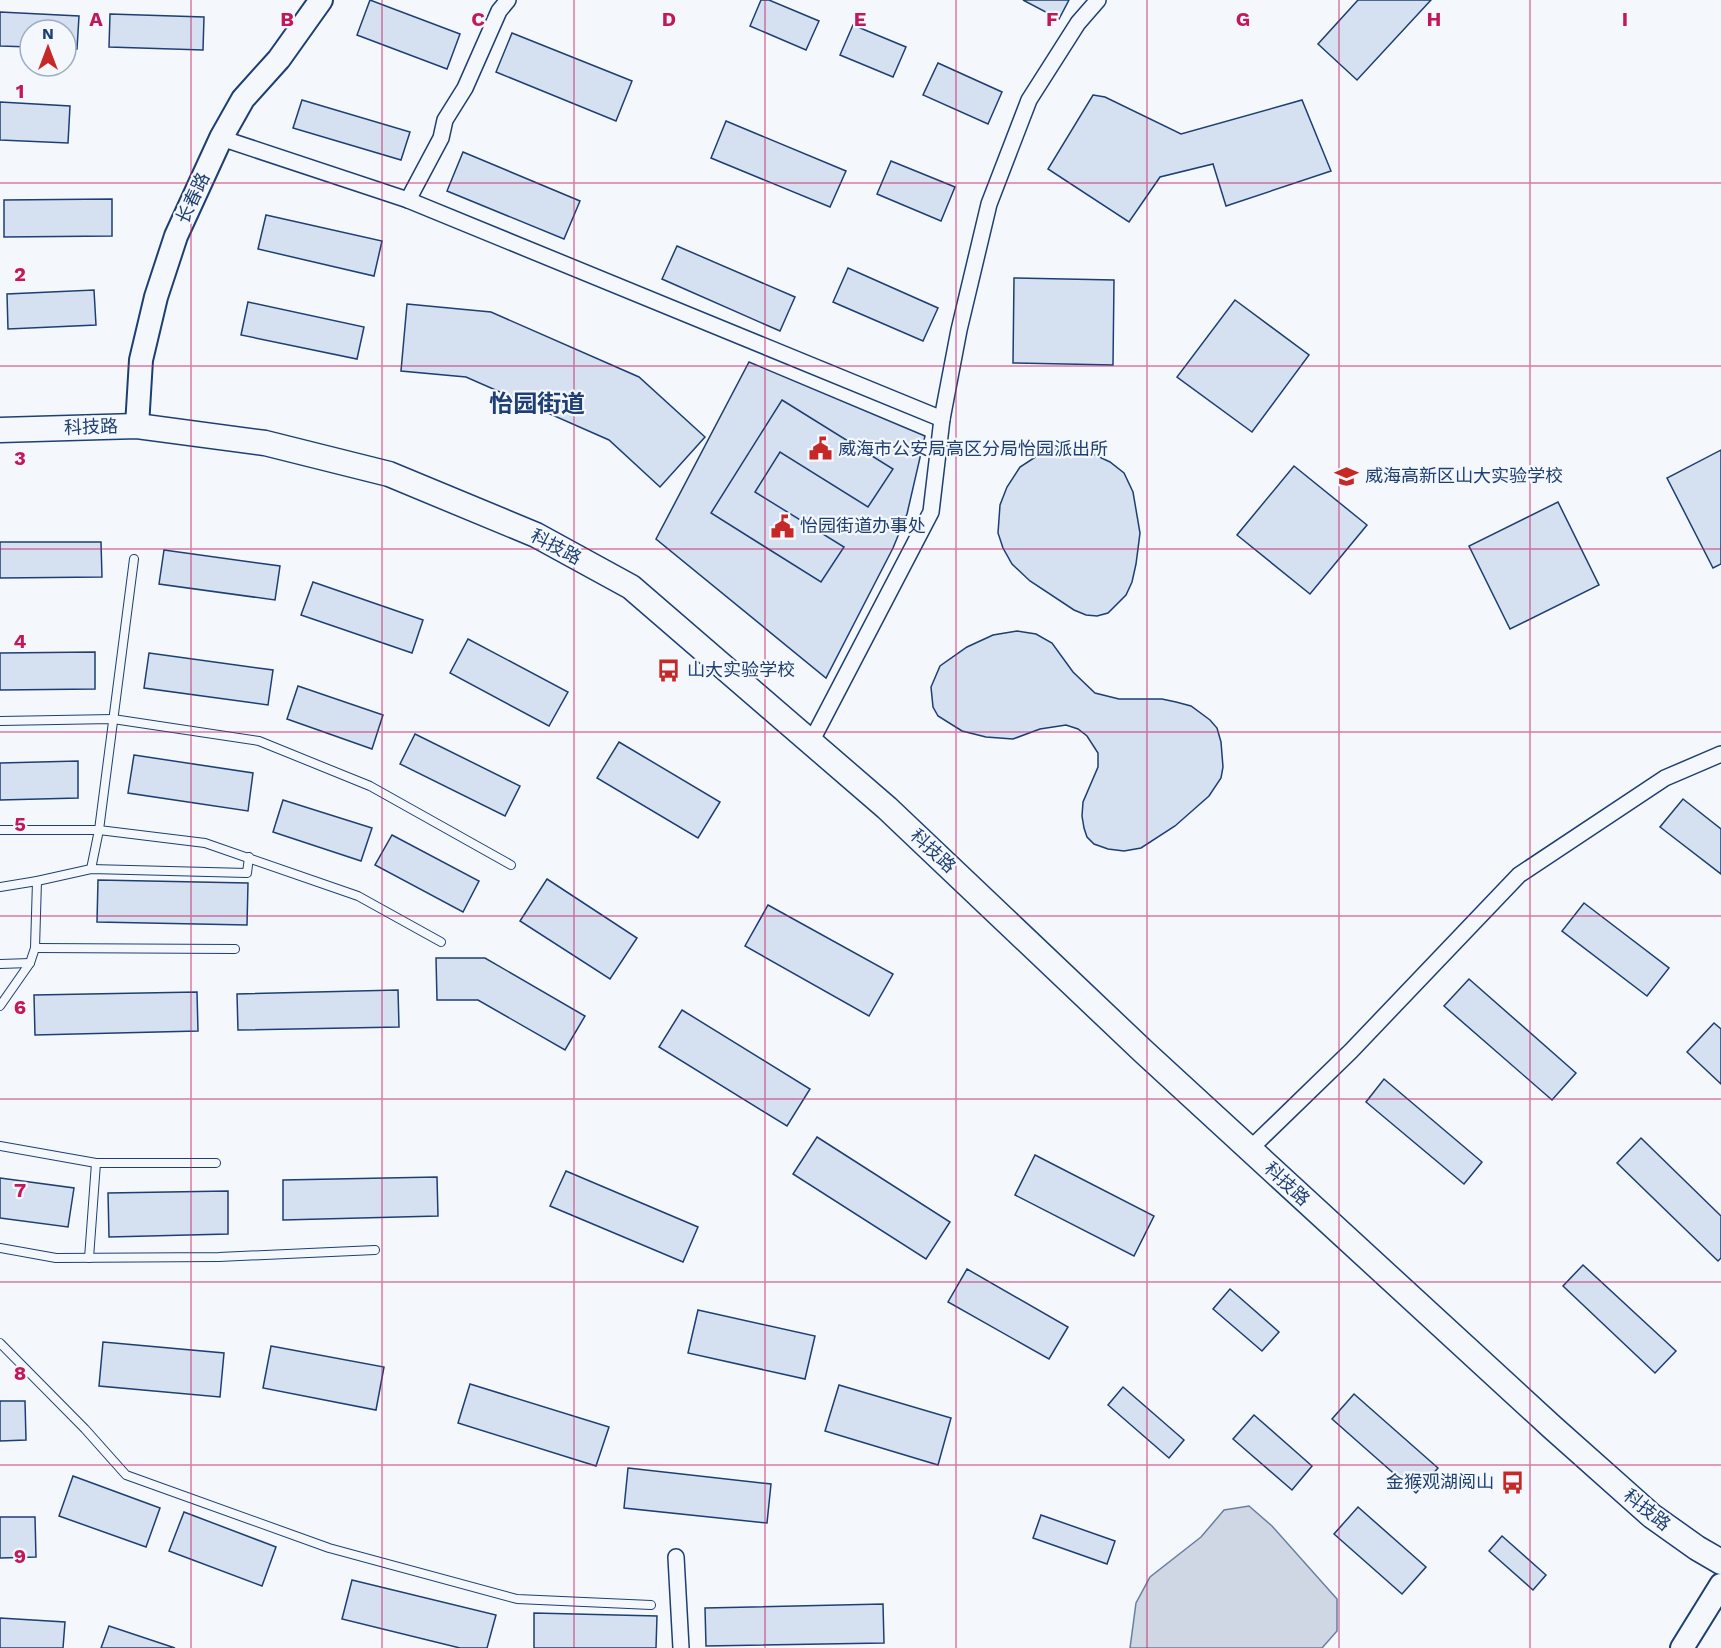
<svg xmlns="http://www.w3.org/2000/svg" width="1721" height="1648" viewBox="0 0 1721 1648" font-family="'Work Sans','Noto Sans SC',sans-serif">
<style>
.water{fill:#cfd7e4;stroke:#687fa3;stroke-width:1.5}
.building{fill:#d5e0f0;stroke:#1d3f73;stroke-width:1.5}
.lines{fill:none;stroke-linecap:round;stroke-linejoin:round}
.lane-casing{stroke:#1d3f73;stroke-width:10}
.street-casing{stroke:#1d3f73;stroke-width:18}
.secondary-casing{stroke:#1d3f73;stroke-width:26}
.primary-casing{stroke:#1d3f73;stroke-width:27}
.lane{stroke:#f4f7fb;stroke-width:8}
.street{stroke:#f4f7fb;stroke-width:15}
.secondary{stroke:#f4f7fb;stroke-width:22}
.primary{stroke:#f4f7fb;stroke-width:24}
.grid{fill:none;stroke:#c2185b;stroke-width:1.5;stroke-opacity:0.55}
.labels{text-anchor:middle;stroke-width:4.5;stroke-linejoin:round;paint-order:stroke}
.street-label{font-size:18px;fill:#1d3f73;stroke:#f4f7fb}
.poi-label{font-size:18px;fill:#1d3f73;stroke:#f4f7fb;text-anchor:start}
.district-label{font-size:24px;font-weight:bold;fill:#1d3f73;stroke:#f4f7fb}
.grid-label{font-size:20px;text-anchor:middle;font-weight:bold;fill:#c2185b;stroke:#f4f7fb;stroke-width:4.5;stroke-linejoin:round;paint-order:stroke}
</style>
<rect width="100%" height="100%" fill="#f4f7fb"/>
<!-- water -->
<path class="water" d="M1249 1506 1272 1526 1337 1599V1631L1322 1648H1130L1136 1603 1150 1577 1201 1537 1224 1510Z"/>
<!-- building -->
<g class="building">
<path d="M370 0 460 34 447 69 357 35Z"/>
<path d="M761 0H769L819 21 806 50 750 26Z"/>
<path d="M1023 0H1069L1059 19Z"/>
<path d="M1358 0H1431L1357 80 1318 44Z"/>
<path d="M0 12 79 16 77 49H66V30H30V47L0 46Z"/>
<path d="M110 14 204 17 203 50 109 47Z"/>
<path d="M853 25 906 47 893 77 840 55Z"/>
<path d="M512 33 632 81 616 121 496 72Z"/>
<path d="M938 63 1002 92 988 124 923 95Z"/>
<path d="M1093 95 1105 97 1181 134 1302 100 1331 171 1226 206 1213 164 1160 177 1129 222 1048 169Z"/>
<path d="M302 100 410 132 401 160 293 128Z"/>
<path d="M0 102 70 106 68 143 0 140Z"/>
<path d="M726 121 846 171 830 207 711 158Z"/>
<path d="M463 152 580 201 564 239 447 191Z"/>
<path d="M891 161 955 187 941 221 877 194Z"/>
<path d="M112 199V236L4 237V200Z"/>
<path d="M266 215 382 241 374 276 258 249Z"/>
<path d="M677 246 795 297 780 331 662 279Z"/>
<path d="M848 268 938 308 923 341 833 302Z"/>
<path d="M1014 278 1114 280 1113 365 1013 363Z"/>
<path d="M94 290 96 325 8 329 7 294Z"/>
<path d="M1235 300 1309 355 1252 432 1177 377Z"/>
<path d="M248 302 364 327 357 359 241 335Z"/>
<path d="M407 304 491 312 639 377 705 437 660 487 609 440 466 377 401 371Z"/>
<path d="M749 362 925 436 907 514 893 548 826 678 656 539Z"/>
<path d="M782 400 893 469 868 507 780 452 755 492 844 547 821 582 711 513Z"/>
<path d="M1057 448 1089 452 1110 462 1124 473 1133 492 1140 533 1136 564 1132 582 1126 595 1108 613 1097 616 1086 615 1074 610 1030 581 1012 564 1003 548 998 533 1000 505 1007 487 1020 467 1040 454Z"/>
<path d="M1721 450V564L1713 568 1667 478Z"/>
<path d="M1294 466 1367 525 1310 594 1237 535Z"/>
<path d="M1558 502 1599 585 1510 629 1469 546Z"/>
<path d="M0 542H101L102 577 0 578Z"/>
<path d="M164 550 280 566 275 600 159 584Z"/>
<path d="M313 582 423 620 412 653 301 615Z"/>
<path d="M1017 631 1036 634 1052 643 1073 672 1095 693 1119 699H1162L1176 702 1191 706 1210 720 1217 728 1221 742 1223 767 1221 778 1209 796 1175 826 1141 848 1124 851 1108 849 1094 844 1087 837 1084 828 1082 816 1083 802 1098 767V753L1087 736 1078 729 1066 725 1040 729 1013 739 986 737 962 731 938 716 933 707 931 687 940 666 967 647 993 635Z"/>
<path d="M468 639 568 692 549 726 450 673Z"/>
<path d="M95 652V689L0 690V653Z"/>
<path d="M149 653 273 670 268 705 144 688Z"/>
<path d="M298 686 383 715 372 749 287 719Z"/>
<path d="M415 734 520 786 505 816 400 764Z"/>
<path d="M619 742 720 802 698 838 597 778Z"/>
<path d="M134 755 253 773 248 811 128 793Z"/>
<path d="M78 761V798L0 800V763Z"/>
<path d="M1683 799 1721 829V874L1660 827Z"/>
<path d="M283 800 372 828 361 861 273 832Z"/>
<path d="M392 835 479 881 463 912 375 865Z"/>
<path d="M547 879 637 938 610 979 520 921Z"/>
<path d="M98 880 248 883 247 925 97 922Z"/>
<path d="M1584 903 1669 968 1647 996 1562 931Z"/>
<path d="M768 905 893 974 869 1016 745 946Z"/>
<path d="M436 958H485L585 1016 565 1050 478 1000H437Z"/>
<path d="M1469 979 1576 1073 1552 1100 1444 1006Z"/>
<path d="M398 990 399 1027 238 1030 237 994Z"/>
<path d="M197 992 198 1031 35 1035 34 995Z"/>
<path d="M682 1010 810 1089 787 1126 659 1047Z"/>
<path d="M1714 1023 1721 1029V1084L1687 1052Z"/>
<path d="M1384 1079 1482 1162 1464 1184 1366 1102Z"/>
<path d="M817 1137 950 1222 926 1259 793 1174Z"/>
<path d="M1641 1138 1721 1216V1258L1718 1261 1617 1163Z"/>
<path d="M1035 1155 1154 1216 1134 1256 1015 1195Z"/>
<path d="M566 1171 698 1227 683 1262 550 1206Z"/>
<path d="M437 1177 438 1216 283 1220V1180Z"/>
<path d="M0 1178 74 1188 68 1227 0 1218Z"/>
<path d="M228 1191V1234L109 1237 108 1193Z"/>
<path d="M1583 1265 1676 1351 1655 1373 1563 1286Z"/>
<path d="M967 1269 1068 1327 1049 1359 948 1302Z"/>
<path d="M1230 1289 1279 1332 1262 1351 1213 1309Z"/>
<path d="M698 1310 815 1336 805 1379 688 1353Z"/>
<path d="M103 1342 224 1353 220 1397 99 1386Z"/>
<path d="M271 1346 384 1367 376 1410 263 1388Z"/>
<path d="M470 1384 609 1427 596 1466 458 1423Z"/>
<path d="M839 1385 951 1418 938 1465 825 1431Z"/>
<path d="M1123 1387 1184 1440 1169 1458 1108 1405Z"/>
<path d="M1354 1394 1438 1468 1416 1493 1332 1419Z"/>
<path d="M0 1401H25L26 1440 0 1441Z"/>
<path d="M1254 1415 1312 1466 1292 1490 1233 1439Z"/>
<path d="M628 1468 771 1484 767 1523 624 1508Z"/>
<path d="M73 1476 160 1508 146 1547 59 1516Z"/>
<path d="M1358 1507 1426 1567 1402 1594 1334 1534Z"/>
<path d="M184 1512 276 1547 262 1586 169 1551Z"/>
<path d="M1041 1515 1115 1541 1107 1564 1033 1538Z"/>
<path d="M0 1517H35L36 1557 0 1558Z"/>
<path d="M1502 1536 1546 1575 1533 1590 1489 1551Z"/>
<path d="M352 1580 496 1615 487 1648H460L342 1619Z"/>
<path d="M883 1604 884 1643 706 1646 705 1608Z"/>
<path d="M534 1613 657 1616 656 1648H534Z"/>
<path d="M0 1618 65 1622 63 1648H0Z"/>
<path d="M109 1626 175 1648H101Z"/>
</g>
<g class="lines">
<defs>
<g id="lane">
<path d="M0 721 113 719 259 741 370 786 511 865"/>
<path d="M0 830H99L205 843 358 896 441 942"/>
<path d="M91 869 99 830 134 559"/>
<path d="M0 887 37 881 91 869 247 873 249 857"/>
<path d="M35 948 235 949"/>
<path d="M0 964 30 963"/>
<path d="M0 1006 30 963 35 948 37 881"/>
<path d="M0 1146 96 1163H216"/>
<path d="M0 1248 56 1258 219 1257 375 1250"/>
<path d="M89 1258 96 1163"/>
<path d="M0 1343 85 1429 126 1475 329 1548 517 1599 651 1605"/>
</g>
<g id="street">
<path d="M221 138 408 200 942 419"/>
<path d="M408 200 441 138 445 120 465 88 499 11 508 0"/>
<path d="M811 742 931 512 942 419 959 330 989 204 1029 100 1078 23 1098 0"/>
<path d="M1250 1149 1351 1051 1519 875 1665 778 1721 754"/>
<path d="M676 1557 681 1648"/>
</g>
<g id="secondary">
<path d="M137 426 141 360 156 297 176 236 221 138 243 99 279 59 321 0"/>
<path d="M1682 1648 1721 1585"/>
</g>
<path id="primary" d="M0 430 137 426 265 443 389 474 536 535 631 587 887 808 1144 1052 1552 1427 1652 1516 1697 1548 1721 1562"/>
</defs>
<!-- lane casing -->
<use href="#lane" class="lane-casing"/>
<!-- street casing -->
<use href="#street" class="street-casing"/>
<!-- secondary casing -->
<use href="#secondary" class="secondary-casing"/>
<!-- primary casing -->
<use href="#primary" class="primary-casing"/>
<!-- lane -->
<use href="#lane" class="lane"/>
<!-- street -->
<use href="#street" class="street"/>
<!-- secondary -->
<use href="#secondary" class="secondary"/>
<!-- primary -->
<use href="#primary" class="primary"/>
</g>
<!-- grid -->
<path class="grid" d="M191 0V1648M382 0V1648M574 0V1648M765 0V1648M956 0V1648M1147 0V1648M1339 0V1648M1530 0V1648M0 183H1721M0 366H1721M0 549H1721M0 732H1721M0 916H1721M0 1099H1721M0 1282H1721M0 1465H1721"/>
<!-- icons -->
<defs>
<symbol id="civic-bare" viewBox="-9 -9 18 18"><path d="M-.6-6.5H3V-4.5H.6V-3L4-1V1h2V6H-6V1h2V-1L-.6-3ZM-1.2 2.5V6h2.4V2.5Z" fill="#c62828" stroke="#f4f7fb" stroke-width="2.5" paint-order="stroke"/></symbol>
<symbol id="school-bare" viewBox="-9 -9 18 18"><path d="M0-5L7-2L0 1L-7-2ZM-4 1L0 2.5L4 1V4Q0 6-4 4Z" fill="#c62828" stroke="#f4f7fb" stroke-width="2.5" paint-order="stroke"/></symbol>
<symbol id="bus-bare" viewBox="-9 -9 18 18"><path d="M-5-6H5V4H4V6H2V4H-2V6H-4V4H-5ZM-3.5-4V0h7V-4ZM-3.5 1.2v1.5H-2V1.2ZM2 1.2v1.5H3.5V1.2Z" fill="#c62828" stroke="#f4f7fb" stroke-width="2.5" paint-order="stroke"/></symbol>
</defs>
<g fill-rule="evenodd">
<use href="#civic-bare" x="804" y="432" width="33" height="33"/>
<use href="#school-bare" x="1330" y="460" width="33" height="33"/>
<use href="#civic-bare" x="766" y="510" width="33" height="33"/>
<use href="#bus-bare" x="652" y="654" width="33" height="33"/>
<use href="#bus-bare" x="1496" y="1466" width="33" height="33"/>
</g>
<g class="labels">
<!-- street labels -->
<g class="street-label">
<text transform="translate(193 198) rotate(-65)" y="6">长春路</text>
<text transform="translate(91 427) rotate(-2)" y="6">科技路</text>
<text transform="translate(556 547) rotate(28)" y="6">科技路</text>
<text transform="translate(933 851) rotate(43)" y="6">科技路</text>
<text transform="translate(1287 1184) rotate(43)" y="6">科技路</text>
<text transform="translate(1647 1510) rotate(39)" y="6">科技路</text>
</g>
<!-- poi labels -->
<g class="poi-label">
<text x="838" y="455">威海市公安局高区分局怡园派出所</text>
<text x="1365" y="482">威海高新区山大实验学校</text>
<text x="800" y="532">怡园街道办事处</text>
<text x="687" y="676">山大实验学校</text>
<text x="1494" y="1488" text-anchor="end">金猴观湖阅山</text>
</g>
<!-- district labels -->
<g class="district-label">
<text x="537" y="412">怡园街道</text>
</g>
</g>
<g class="grid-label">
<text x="96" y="26">A</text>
<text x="287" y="26">B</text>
<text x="478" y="26">C</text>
<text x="669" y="26">D</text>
<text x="860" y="26">E</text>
<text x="1052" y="26">F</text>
<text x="1243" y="26">G</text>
<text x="1434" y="26">H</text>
<text x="1625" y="26">I</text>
<text x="20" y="98">1</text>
<text x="20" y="281">2</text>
<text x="20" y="465">3</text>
<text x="20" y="648">4</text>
<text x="20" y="831">5</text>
<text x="20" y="1014">6</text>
<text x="20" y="1197">7</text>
<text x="20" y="1380">8</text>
<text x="20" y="1563">9</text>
</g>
<!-- north arrow -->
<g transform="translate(48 48)"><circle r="28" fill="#f4f7fb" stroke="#9eadc5" stroke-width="1.5"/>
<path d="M0-4.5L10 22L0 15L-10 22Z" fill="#c62828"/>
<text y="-9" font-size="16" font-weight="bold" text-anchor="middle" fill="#1d3f73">N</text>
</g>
</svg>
